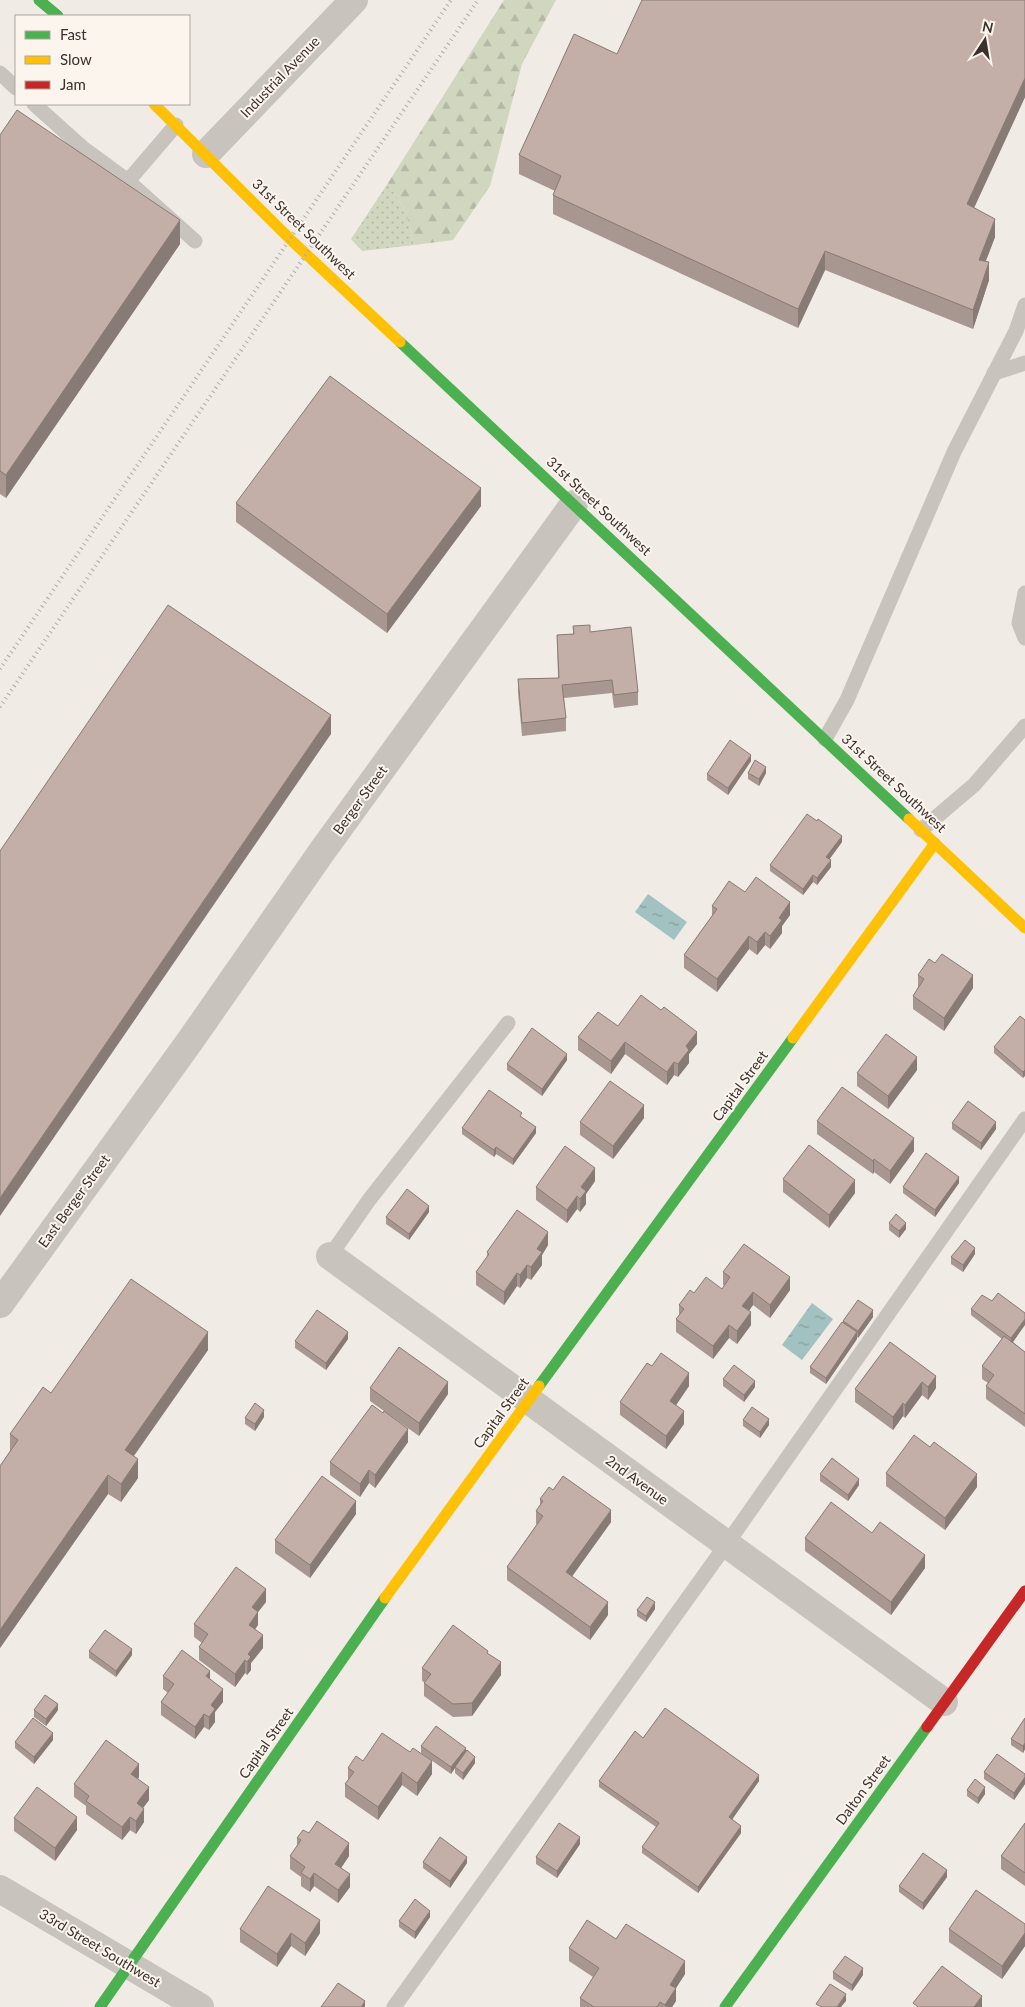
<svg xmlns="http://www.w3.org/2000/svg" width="1025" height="2007" viewBox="0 0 1025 2007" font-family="Lato,sans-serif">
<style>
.grass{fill:url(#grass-dots)}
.forest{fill:url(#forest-firs)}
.water{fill:url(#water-ripples)}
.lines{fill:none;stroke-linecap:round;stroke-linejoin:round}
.lane{stroke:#c9c3be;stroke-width:15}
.street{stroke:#c9c3be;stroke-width:28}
.fast{stroke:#4caf50;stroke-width:11}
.slow{stroke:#ffc107;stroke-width:11}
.jam{stroke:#c62828;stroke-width:11}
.rail{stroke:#b1aca8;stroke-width:4;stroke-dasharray:1 4;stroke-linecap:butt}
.wall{fill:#a89690}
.shaded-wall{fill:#887a75}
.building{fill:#c3afa7;stroke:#887a75}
.labels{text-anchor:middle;stroke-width:4;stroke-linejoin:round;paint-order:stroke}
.street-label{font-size:14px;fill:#3b302b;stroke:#fbf5ee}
</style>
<defs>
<pattern id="grass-dots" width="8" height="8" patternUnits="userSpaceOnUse" patternTransform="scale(1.25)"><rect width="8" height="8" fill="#d1d6bf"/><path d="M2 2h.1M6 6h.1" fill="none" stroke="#b4b8a4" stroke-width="1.8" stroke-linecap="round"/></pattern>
<pattern id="forest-firs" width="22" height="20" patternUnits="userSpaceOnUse" patternTransform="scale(1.25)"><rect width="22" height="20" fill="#d1d6bf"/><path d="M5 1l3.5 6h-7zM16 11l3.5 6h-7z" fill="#b4b8a4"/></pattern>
<pattern id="water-ripples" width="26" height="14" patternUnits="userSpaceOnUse" patternTransform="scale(1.25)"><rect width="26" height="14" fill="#a1c2c1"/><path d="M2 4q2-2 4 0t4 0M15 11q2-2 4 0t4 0" fill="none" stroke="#849e9d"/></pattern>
</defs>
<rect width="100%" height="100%" fill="#f0ebe5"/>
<!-- grass -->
<path class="grass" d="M388 183 405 210 414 245 362 251 351 239Z"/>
<!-- forest -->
<path class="forest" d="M504 0H556L522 64 490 186 453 240 414 245 405 210 388 183Z"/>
<!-- water -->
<g class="water">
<path d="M648 894 687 922 674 940 635 912Z"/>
<path d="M812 1303 833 1319 802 1360 782 1345Z"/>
</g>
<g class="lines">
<!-- lane -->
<g class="lane">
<path d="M0 73 16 88"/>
<path d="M34 104 83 148 128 181 176 125"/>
<path d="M128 181 195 241"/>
<path d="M994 373 1025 363"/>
<path d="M1025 593 1019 623 1025 638"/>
<path d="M825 739 847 700 954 452 1016 331 1025 305"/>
<path d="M921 830 974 785 1025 726"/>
<path d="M330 1256 369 1200 508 1023"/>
<path d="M394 2007 726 1545 1025 1119"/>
</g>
<!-- street -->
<g class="street">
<path d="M206 154 354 0"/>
<path d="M330 1256 944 1702"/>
<path d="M0 1304 190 1041 323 850 574 504"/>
<path d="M0 1889 200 2007"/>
</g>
<!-- fast -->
<g class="fast">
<path d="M39 0 58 16"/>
<path d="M400 342 909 819"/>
<path d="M539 1386 793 1038"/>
<path d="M100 2007 385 1598"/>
<path d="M725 2007 927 1727"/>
</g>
<!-- slow -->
<g class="slow">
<path d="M154 104 291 240 400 342"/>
<path d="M909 819 1025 928"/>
<path d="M793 1038 935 843"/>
<path d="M385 1598 539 1386"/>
</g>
<!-- jam -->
<path class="jam" d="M927 1727 1025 1591"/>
<!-- rail -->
<g class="rail">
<path d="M0 669 451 0"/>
<path d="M0 707 478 0"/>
</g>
</g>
<!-- wall -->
<g class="wall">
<path d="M1025 0V97L974 208 995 237 986 261 989 280 973 329 825 270 798 328 553 214V195L555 191 519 174V155L617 54Z"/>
<path d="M0 135 180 244 6 498 0 494Z"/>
<path d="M236 503 481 506 387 633 236 522Z"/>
<path d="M573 626 590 632 638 692V705L614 708 612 693 564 698 566 718V731L522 736 518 692V679L558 678 557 635 573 634Z"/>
<path d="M751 761 728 795 707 780V774Z"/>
<path d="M748 773H766L759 786 748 779Z"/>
<path d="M842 842 829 859 831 867 817 885 813 882 803 895 770 871V865Z"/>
<path d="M745 892 790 915 782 926V933L770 949 765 945 757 955 749 949 717 992 684 968V955L712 916V906Z"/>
<path d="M918 975 973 988 944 1031 913 1009V996L918 987Z"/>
<path d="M1025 1020 1023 1078 994 1053V1047Z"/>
<path d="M618 1026 697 1044 689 1054V1063L678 1077 674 1075 667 1085 625 1054 611 1074 578 1050V1037Z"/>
<path d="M567 1060 542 1096 507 1070V1064Z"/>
<path d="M917 1070 888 1109 857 1086V1073Z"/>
<path d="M522 1117 536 1133 513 1165 496 1154 494 1157 462 1134V1128Z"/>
<path d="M644 1118 613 1159 580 1135V1122Z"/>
<path d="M817 1121 914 1151 890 1184 874 1172 873 1174 817 1134Z"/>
<path d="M952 1123 996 1129 981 1150 952 1129Z"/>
<path d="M783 1179 855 1193 829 1228 783 1192Z"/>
<path d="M595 1181 586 1194V1204L580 1212 577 1209 567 1223 536 1200V1187Z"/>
<path d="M959 1183 935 1217 903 1193V1187Z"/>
<path d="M429 1212 409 1240 386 1224V1217Z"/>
<path d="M889 1223 906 1229 899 1238 889 1230Z"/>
<path d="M548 1245 542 1255V1265L531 1280 527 1278 520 1288 517 1286 504 1305 476 1285V1272L487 1257V1252Z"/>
<path d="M975 1254 963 1272 951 1264V1257Z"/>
<path d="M723 1272 790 1290 770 1318 753 1305 749 1311 751 1325 737 1344 729 1338 713 1359 676 1332V1319L679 1316V1305L694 1293 722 1289 724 1285H723Z"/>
<path d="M998 1293 1013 1342 1025 1352V1427L986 1399V1386L988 1383 982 1379V1366L1002 1339 971 1315V1309L992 1301Z"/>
<path d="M873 1317 858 1338 857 1337V1339L826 1384 810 1373V1367L843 1323V1321Z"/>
<path d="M348 1339 326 1370 295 1348V1341Z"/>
<path d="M890 1342 936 1388 928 1400 922 1395 905 1418 903 1416 893 1430 855 1402V1389Z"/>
<path d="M208 1350 134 1456 138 1478 121 1502 108 1494 0 1648V1466L10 1451V1434L51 1393Z"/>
<path d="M652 1366 689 1386 676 1405 684 1424 666 1449 620 1415V1402Z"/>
<path d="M723 1379 755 1387 744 1402 723 1386Z"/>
<path d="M370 1388 448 1394 419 1436 370 1401Z"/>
<path d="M383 1413 408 1442 375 1488 369 1483 360 1497 330 1475V1462Z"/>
<path d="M264 1417 255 1431 245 1424V1418Z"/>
<path d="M743 1420 769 1425 760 1438 743 1426Z"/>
<path d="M886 1473 977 1487 945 1530 886 1486Z"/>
<path d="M820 1474 859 1485 848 1501 820 1481Z"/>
<path d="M553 1490 611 1522 572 1576 608 1615 590 1640 507 1580V1567L537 1524H536V1511L540 1505V1499Z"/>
<path d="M356 1514 310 1578 275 1553V1540Z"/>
<path d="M872 1533 925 1568 891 1615 805 1551V1538Z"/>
<path d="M266 1602 258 1612V1625L255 1629 263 1648 251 1663V1670L247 1675 245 1673 235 1687 199 1660V1647L202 1643 194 1637V1624Z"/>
<path d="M655 1609 646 1622 637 1616V1610Z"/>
<path d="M89 1651 132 1655 116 1677 89 1658Z"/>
<path d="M488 1654 501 1675 472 1716 453 1717 424 1696V1682L422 1681V1668Z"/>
<path d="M163 1676 210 1679 223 1702 215 1712V1722L209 1730 204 1727 195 1739 161 1715V1702L168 1693 163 1689Z"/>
<path d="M34 1710H58L46 1726 34 1717Z"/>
<path d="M1025 1718V1749L1023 1753 1011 1745V1739Z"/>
<path d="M643 1738 759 1781 732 1819 741 1833 698 1893 642 1853V1847L656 1827 599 1787V1781Z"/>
<path d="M53 1740 34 1764 15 1748V1742Z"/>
<path d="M421 1746 466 1753 475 1763 463 1780 455 1773V1768L451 1774 421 1753Z"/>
<path d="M348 1768 432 1774 417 1796 402 1785 378 1820 345 1797V1784L348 1780Z"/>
<path d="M984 1772 1025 1774V1784L1014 1800 984 1779Z"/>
<path d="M139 1777 138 1779 149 1800 143 1808 144 1822 136 1834 130 1830 122 1840 86 1814V1806L74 1797V1784Z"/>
<path d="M967 1790 985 1794 978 1804 967 1796Z"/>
<path d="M14 1818 77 1830 55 1861 14 1831Z"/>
<path d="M1025 1823V1886L1001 1869V1856Z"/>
<path d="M297 1838 349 1856 341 1868 350 1887 338 1903 314 1886 310 1892 301 1886V1877L290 1869V1856L297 1846Z"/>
<path d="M580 1844 557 1878 536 1864V1857Z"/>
<path d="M423 1862 467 1863 450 1888 423 1868Z"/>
<path d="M947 1877 923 1910 899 1892V1886Z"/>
<path d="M430 1917 415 1939 399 1927V1921Z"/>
<path d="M1025 1924V1946L1002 1979 949 1942V1929Z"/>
<path d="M240 1929 320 1933 305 1956 291 1946 277 1967 240 1942Z"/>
<path d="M616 1939 685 1974 676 1988V2001L672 2007H580V1998L593 1977 569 1961V1948Z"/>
<path d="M833 1972 863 1975 852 1991 833 1979Z"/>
</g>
<!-- shaded-wall -->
<g class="shaded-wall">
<path d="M1025 78V97L967 223V204Z"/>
<path d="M995 219V237L979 278V260Z"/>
<path d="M180 220V244L6 498V475Z"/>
<path d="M825 251V270L798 328V309Z"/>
<path d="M989 262V280L973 329V310Z"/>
<path d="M481 488V506L387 633V614Z"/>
<path d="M331 715V734L0 1216V1198Z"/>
<path d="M751 755V761L728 795V788Z"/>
<path d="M766 767V773L759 786V779Z"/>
<path d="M842 836V842L826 864V857Z"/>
<path d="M831 860V867L817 885V878Z"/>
<path d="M813 875V882L803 895V889Z"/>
<path d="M790 902V915L782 926V933L770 949V936L779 918Z"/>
<path d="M765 932V945L757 955V942Z"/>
<path d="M749 936V949L717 992V979Z"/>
<path d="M973 975V988L944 1031V1018Z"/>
<path d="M697 1032V1044L689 1054V1063L678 1077V1064L686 1046Z"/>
<path d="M625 1042V1054L611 1074V1061Z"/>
<path d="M567 1054V1060L542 1096V1089Z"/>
<path d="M917 1057V1070L888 1109V1096Z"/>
<path d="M674 1062V1075L667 1085V1072Z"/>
<path d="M1025 1070V1076L1023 1078V1072Z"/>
<path d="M644 1105V1118L613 1159V1146Z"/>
<path d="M996 1122V1129L981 1150V1143Z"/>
<path d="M536 1127V1133L513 1165V1159Z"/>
<path d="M914 1138V1151L890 1184V1171Z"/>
<path d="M496 1147V1154L494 1157V1150Z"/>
<path d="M874 1159V1172L873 1174V1161Z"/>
<path d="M595 1168V1181L586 1194V1204L580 1212 581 1187Z"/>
<path d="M959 1177V1183L935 1217V1210Z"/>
<path d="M855 1180V1193L829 1228V1215Z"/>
<path d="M577 1196V1209L567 1223V1210Z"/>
<path d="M429 1206V1212L409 1240V1234Z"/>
<path d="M906 1223V1229L899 1238V1231Z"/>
<path d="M548 1232V1245L542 1255V1265L531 1280V1267L537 1249Z"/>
<path d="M975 1248V1254L963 1272V1265Z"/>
<path d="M527 1265V1278L520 1288V1275Z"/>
<path d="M517 1273V1286L504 1305V1292Z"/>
<path d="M790 1277V1290L770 1318V1305Z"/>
<path d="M753 1292V1305L742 1319V1306Z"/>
<path d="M873 1310V1317L858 1338V1331Z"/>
<path d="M751 1312V1325L737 1344V1331Z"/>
<path d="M1025 1319V1325L1011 1345V1338Z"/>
<path d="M729 1325V1338L713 1359V1346Z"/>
<path d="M208 1332V1350L125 1468V1450Z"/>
<path d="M348 1332V1339L326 1370V1363Z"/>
<path d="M857 1332V1339L826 1384V1378Z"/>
<path d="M689 1373V1386L670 1414V1401Z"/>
<path d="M936 1376V1388L928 1400V1387Z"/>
<path d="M755 1381V1387L744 1402V1395Z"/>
<path d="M448 1382V1394L419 1436V1423Z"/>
<path d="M922 1382V1395L905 1418V1405Z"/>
<path d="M903 1403V1416L893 1430V1417Z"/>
<path d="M264 1410V1417L255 1431V1424Z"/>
<path d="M684 1411V1424L666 1449V1436Z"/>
<path d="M769 1419V1425L760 1438V1432Z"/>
<path d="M408 1429V1442L375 1488V1475Z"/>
<path d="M138 1459V1478L121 1502V1484Z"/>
<path d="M369 1470V1483L360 1497V1484Z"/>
<path d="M977 1474V1487L945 1530V1518Z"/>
<path d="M108 1475V1494L0 1648V1630Z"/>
<path d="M859 1479V1485L848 1501V1495Z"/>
<path d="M356 1501V1514L310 1578V1565Z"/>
<path d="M611 1510V1522L566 1585V1572Z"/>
<path d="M925 1555V1568L891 1615V1602Z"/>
<path d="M266 1589V1602L258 1612V1625L249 1638V1625L252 1607Z"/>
<path d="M608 1602V1615L590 1640V1627Z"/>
<path d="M655 1602V1609L646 1622V1616Z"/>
<path d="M263 1635V1648L251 1663V1670L247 1675 248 1654Z"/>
<path d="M132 1649V1655L116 1677V1671Z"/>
<path d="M245 1660V1673L235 1687V1674Z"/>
<path d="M501 1662V1675L472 1716V1703Z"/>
<path d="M210 1671V1684L206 1676Z"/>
<path d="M223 1689V1702L215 1712V1722L209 1730V1717L211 1705Z"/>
<path d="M58 1704V1710L46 1726V1719Z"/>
<path d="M204 1714V1727L195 1739V1727Z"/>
<path d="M53 1733V1740L34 1764V1757Z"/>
<path d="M1025 1743V1749L1023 1753V1746Z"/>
<path d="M466 1748V1754L455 1767V1768L451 1774V1767Z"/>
<path d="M475 1757V1763L463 1780V1773Z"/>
<path d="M432 1761V1774L417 1796V1783Z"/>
<path d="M139 1764V1777L131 1787V1774Z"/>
<path d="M402 1772V1785L378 1820V1807Z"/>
<path d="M759 1775V1781L729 1824V1817Z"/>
<path d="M1025 1777V1784L1014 1800V1793Z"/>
<path d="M149 1787V1800L137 1816V1803Z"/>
<path d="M985 1787V1794L978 1804V1798Z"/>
<path d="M144 1809V1822L136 1834V1821Z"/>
<path d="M77 1817V1830L55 1861V1848Z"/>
<path d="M130 1817V1830L122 1840V1827Z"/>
<path d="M741 1826V1833L698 1893V1887Z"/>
<path d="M580 1837V1844L557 1878V1871Z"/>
<path d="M349 1843V1856L335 1877V1864Z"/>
<path d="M467 1857V1863L450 1888V1881Z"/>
<path d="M947 1870V1877L923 1910V1903Z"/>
<path d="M314 1873V1886L310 1892V1879Z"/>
<path d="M350 1874V1887L338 1903V1890Z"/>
<path d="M430 1911V1917L415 1939V1932Z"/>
<path d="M320 1920V1933L305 1956V1943Z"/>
<path d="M291 1933V1946L277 1967V1954Z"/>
<path d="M1025 1933V1946L1002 1979V1966Z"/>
<path d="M685 1961V1974L676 1988V2001L672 2007H665L670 1985Z"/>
<path d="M863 1968V1975L852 1991V1985Z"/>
<path d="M846 1994V2001L841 2007H837Z"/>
<path d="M982 1996V2007H974Z"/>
<path d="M365 2001V2007H361Z"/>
</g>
<!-- building -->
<g class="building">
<path d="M642 0H1025V78L967 204 995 219 979 260 989 262 973 310 825 251 798 309 553 195 561 176 519 155 574 34 617 54Z"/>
<path d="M17 110 180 220 6 475 0 471V135Z"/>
<path d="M330 376 481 488 387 614 236 503Z"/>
<path d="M168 605 331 715 0 1198V851Z"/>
<path d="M590 625V632L631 627 638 692 614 695 612 680 562 685 566 718 522 723 518 679 559 678 557 635 574 634 573 626Z"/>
<path d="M730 740 751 755 728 788 707 774Z"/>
<path d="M755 760 766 767 759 779 748 773Z"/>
<path d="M807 814 817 821 818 819 842 836 826 857 831 860 817 878 813 875 803 889 770 865Z"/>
<path d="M756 877 790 902 779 918 782 920 770 936 765 932 757 942 749 936 717 979 684 955 717 909 712 906 729 881 745 892Z"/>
<path d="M942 954 973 975 944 1018 913 996 924 979 918 975 929 959 935 963Z"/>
<path d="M641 995 661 1010 664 1007 697 1032 686 1046 689 1050 678 1064 674 1062 667 1072 625 1042 611 1061 578 1037 598 1012 618 1026Z"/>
<path d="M1020 1016 1025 1020V1070L1023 1072 994 1047Z"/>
<path d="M532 1028 567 1054 542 1089 507 1064Z"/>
<path d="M886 1034 917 1057 888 1096 857 1073Z"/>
<path d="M610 1081 644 1105 613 1146 580 1122Z"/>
<path d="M842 1087 914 1138 890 1171 874 1159 873 1161 817 1121Z"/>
<path d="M489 1090 522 1113 520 1116 536 1127 513 1159 496 1147 494 1150 462 1128Z"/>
<path d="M968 1101 996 1122 981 1143 952 1123Z"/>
<path d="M809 1145 855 1180 829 1215 783 1179Z"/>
<path d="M565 1146 595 1168 581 1187 586 1191 580 1199 577 1196 567 1210 536 1187Z"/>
<path d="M926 1153 959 1177 935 1210 903 1187Z"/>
<path d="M407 1189 429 1206 409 1234 386 1217Z"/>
<path d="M517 1210 548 1232 537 1249 542 1252 531 1267 527 1265 520 1275 517 1273 504 1292 476 1272 489 1254 487 1252Z"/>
<path d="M896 1214 906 1223 899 1231 889 1223Z"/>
<path d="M965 1240 975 1248 963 1265 951 1257Z"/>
<path d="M744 1244 790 1277 770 1305 753 1292 742 1306 751 1312 737 1331 729 1325 713 1346 676 1319 684 1309 679 1305 690 1290 694 1293 706 1277 722 1289 730 1277 723 1272Z"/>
<path d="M131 1279 208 1332 125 1450 138 1459 121 1484 108 1475 0 1630V1466L18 1440 10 1434 43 1387 51 1393Z"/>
<path d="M998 1293 1025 1313V1319L1011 1338 971 1309 982 1295 992 1301Z"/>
<path d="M858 1300 873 1310 858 1331 843 1321Z"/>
<path d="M317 1310 348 1332 326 1363 295 1341Z"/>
<path d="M842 1322 857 1332 826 1378 810 1367Z"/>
<path d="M1004 1336 1025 1352V1414L986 1386 994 1375 982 1366Z"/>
<path d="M890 1342 936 1376 928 1387 922 1382 905 1405 903 1403 893 1417 855 1389Z"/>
<path d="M399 1347 448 1382 419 1423 370 1388Z"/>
<path d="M661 1353 689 1373 670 1401 684 1411 666 1436 620 1402 647 1363 652 1366Z"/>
<path d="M734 1365 755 1381 744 1395 723 1379Z"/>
<path d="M255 1403 264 1410 255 1424 245 1418Z"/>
<path d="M372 1405 383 1413 384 1411 408 1429 375 1475 369 1470 360 1484 330 1462Z"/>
<path d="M752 1407 769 1419 760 1432 743 1420Z"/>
<path d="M914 1435 930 1447 934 1442 977 1474 945 1518 886 1473Z"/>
<path d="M832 1458 859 1479 848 1495 820 1474Z"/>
<path d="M322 1476 356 1501 310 1565 275 1540Z"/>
<path d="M563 1476 611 1510 566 1572 608 1602 590 1627 507 1567 543 1516 536 1511 543 1501 540 1499 549 1487 553 1490Z"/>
<path d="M831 1502 872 1533 880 1522 925 1555 891 1602 805 1538Z"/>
<path d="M236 1567 266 1589 252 1607 258 1612 249 1625 263 1635 248 1654 251 1657 247 1662 245 1660 235 1674 199 1647 208 1634 194 1624Z"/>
<path d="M647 1597 655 1602 646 1616 637 1610Z"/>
<path d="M453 1625 488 1651 487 1653 501 1662 472 1703 453 1704 424 1683 431 1674 422 1668Z"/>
<path d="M105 1630 132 1649 116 1671 89 1651Z"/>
<path d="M182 1650 210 1671 206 1676 223 1689 211 1705 215 1709 209 1717 204 1714 195 1727 161 1702 174 1684 163 1676Z"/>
<path d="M45 1695 58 1704 46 1719 34 1710Z"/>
<path d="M665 1708 759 1775 729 1817 741 1826 698 1887 642 1847 659 1823 599 1781 635 1731 643 1738Z"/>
<path d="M33 1718 53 1733 34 1757 15 1742Z"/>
<path d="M1025 1718V1743L1023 1746 1011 1739Z"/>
<path d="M436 1726 466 1748 451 1767 421 1746Z"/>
<path d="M382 1733 410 1752 413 1748 432 1761 417 1783 402 1772 378 1807 345 1784 354 1772 348 1768 356 1756 363 1761Z"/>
<path d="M106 1740 139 1764 131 1774 149 1787 137 1803 144 1809 136 1821 130 1817 122 1827 86 1801 89 1796 74 1784Z"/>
<path d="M467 1750 475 1757 463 1773 455 1767Z"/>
<path d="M997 1754 1025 1774V1777L1014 1793 984 1772Z"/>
<path d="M975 1779 985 1787 978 1798 967 1790Z"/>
<path d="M37 1787 77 1817 55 1848 14 1818Z"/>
<path d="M317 1821 349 1843 335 1864 350 1874 338 1890 314 1873 310 1879 301 1873 305 1867 290 1856 301 1840 297 1838 303 1830 309 1833Z"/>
<path d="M559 1823 580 1837 557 1871 536 1857Z"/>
<path d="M1025 1823V1873L1001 1856Z"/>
<path d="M440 1837 467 1857 450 1881 423 1862Z"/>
<path d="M923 1853 947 1870 923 1903 899 1886Z"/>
<path d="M268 1886 320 1920 305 1943 291 1933 277 1954 240 1929Z"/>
<path d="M976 1890 1025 1924V1933L1002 1966 949 1929Z"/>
<path d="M415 1899 430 1911 415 1932 399 1921Z"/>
<path d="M587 1920 616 1939 626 1924 685 1961 670 1985 676 1988 665 2005 660 2002 657 2007H594L580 1998 599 1968 569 1948Z"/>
<path d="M845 1956 863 1968 852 1985 833 1972Z"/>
<path d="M942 1966 982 1996 974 2007H918L913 2003Z"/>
<path d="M338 1983 365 2001 361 2007H321Z"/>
<path d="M830 1984 846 1994 837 2007H821L816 2004Z"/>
</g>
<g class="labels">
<!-- street labels -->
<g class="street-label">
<text transform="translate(280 77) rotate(-46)" y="5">Industrial Avenue</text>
<text transform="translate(304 229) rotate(44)" y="5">31st Street Southwest</text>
<text transform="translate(599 506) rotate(43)" y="5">31st Street Southwest</text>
<text transform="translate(894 783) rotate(43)" y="5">31st Street Southwest</text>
<text transform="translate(360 800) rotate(-54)" y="5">Berger Street</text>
<text transform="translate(740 1086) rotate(-54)" y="5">Capital Street</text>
<text transform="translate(74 1201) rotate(-54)" y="5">East Berger Street</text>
<text transform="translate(501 1413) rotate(-54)" y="5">Capital Street</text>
<text transform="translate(637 1480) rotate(36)" y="5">2nd Avenue</text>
<text transform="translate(266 1743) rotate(-55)" y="5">Capital Street</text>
<text transform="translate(863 1790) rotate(-54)" y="5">Dalton Street</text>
<text transform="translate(100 1948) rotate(31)" y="5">33rd Street Southwest</text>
</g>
</g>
<!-- legend -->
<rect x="15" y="15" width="175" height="90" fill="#fbf5ee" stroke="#aea6a0"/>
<rect x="25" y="31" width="25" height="8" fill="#4caf50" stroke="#aea6a0"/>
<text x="60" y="40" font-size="15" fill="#3b302b">Fast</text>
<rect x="25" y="56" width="25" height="8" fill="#ffc107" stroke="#aea6a0"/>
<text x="60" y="65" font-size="15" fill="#3b302b">Slow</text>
<rect x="25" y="81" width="25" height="8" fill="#c62828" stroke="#aea6a0"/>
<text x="60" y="90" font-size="15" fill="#3b302b">Jam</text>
<!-- north arrow -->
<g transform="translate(985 40) rotate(12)" stroke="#fbf5ee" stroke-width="4" paint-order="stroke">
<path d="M0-4L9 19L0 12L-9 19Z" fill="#3b302b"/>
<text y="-8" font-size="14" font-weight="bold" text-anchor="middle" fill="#3b302b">N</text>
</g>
</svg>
